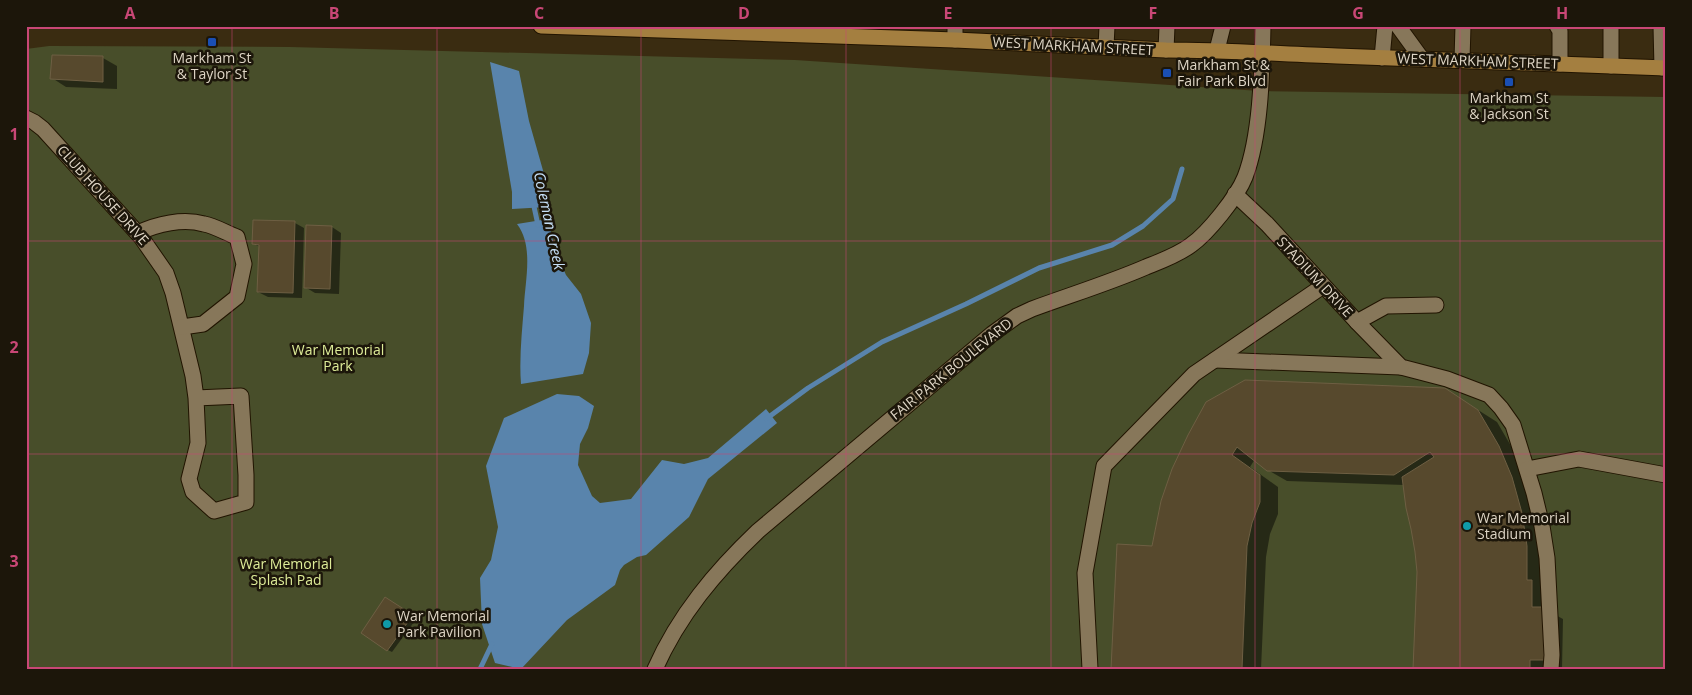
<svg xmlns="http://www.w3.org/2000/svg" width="1692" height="695" viewBox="0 0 1692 695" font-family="'Open Sans',sans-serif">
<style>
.green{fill:#484e2a}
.water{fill:#5984ac}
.shadow{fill:#0007}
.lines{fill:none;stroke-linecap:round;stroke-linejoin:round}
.stream{stroke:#5984ac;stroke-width:5}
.building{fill:#57492d;stroke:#6e5f43}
.minor-casing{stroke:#211400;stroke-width:17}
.major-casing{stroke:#211400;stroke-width:17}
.minor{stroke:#87775a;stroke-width:15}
.major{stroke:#a47f40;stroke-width:15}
.grid{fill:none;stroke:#c94776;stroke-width:1;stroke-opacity:0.55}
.transit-dot{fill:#1a4fb4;stroke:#1c160a;stroke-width:2}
.culture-dot{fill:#0f9aa8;stroke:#1c160a;stroke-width:2}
.labels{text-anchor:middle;stroke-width:5;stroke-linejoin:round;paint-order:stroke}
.street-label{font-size:14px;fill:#ded5c5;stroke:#1c160a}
.poi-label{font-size:14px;fill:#ded5c5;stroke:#1c160a;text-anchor:start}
.park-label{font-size:14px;fill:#deec98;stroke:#1c160a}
.water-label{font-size:15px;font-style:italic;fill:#c6e0f8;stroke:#1c160a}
.neatline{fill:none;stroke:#c94776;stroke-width:2}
.grid-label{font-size:16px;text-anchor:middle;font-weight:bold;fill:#c94776}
</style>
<rect width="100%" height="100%" fill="#3a2c11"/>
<!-- green -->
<path class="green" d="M49 46 290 47 795 60 1260 91 1666 97V669H26V49Z"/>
<!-- water -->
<g class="water">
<path d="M490 62 519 71 529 121 546 181 547 207 512 209V192Z"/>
<path d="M548 219 555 250 566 275 581 294 591 323 589 353 583 374 521 384C519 359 522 331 524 306 525 281 534 246 517 224Z"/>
<path d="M557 394 579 396 594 406 588 428 580 444 578 465 592 496 600 503 631 499 662 460 684 464 708 458 766 409 777 423 708 479 689 517 646 555 637 557 624 565 620 570 615 585 567 620 521 669 495 663 482 624 480 578 491 560 498 527 486 466 504 418Z"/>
</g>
<!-- shadow -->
<g class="shadow">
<path d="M103 58 117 66V89L66 87 52 78Z"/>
<path d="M255 221 295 223 304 228 302 298 268 297 258 292 260 247 254 244Z"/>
<path d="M332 227 341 233 339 294 315 293 305 287Z"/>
<path d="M1445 389 1497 422 1518 458 1530 489 1550 612 1563 619 1562 669H1414L1418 572 1416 552 1404 485 1287 481 1268 470 1255 459 1250 467 1278 487V514L1270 534 1266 557 1261 669H1112L1189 435Z"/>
<path d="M385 599 417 618 392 652 388 650Z"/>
</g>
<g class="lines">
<!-- stream -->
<g class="stream">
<path d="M533 202 538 225"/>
<path d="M766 419 808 388 882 342 966 304 1039 268 1112 245 1143 226 1173 199 1182 169"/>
<path d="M480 669 492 644"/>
</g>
</g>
<!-- building -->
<g class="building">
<path d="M52 55 103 56V82L50 79Z"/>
<path d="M253 220 295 221 293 293 257 292 259 245 252 244Z"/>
<path d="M306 225 332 226 330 289 304 288Z"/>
<path d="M1245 380 1445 388 1478 410 1499 446 1512 477 1522 513 1527 546V580H1532V607H1544V660H1530V669H1413L1417 572 1415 552 1411 529 1406 508 1402 477 1434 457 1430 452 1394 475 1267 471 1237 447 1232 455 1260 475V502L1252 523 1247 546 1242 669H1111L1117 544 1152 546 1161 501 1172 469 1188 435 1206 402Z"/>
<path d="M385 597 413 615 387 651 361 633Z"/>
</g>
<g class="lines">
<defs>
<g id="minor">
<path d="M1398 26 1422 59"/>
<path d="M1557 26 1560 31V64"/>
<path d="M1661 26 1662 68"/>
<path d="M955 40V26"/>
<path d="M1106 47 1107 26"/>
<path d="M1166 50 1167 26"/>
<path d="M1217 50 1223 26"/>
<path d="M1382 58 1385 26"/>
<path d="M1462 60 1463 26"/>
<path d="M1611 66V26"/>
<path d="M26 118 34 122 43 129 141 237 166 273 173 293 193 376 196 398 198 443 189 479 193 492 214 511 246 502V475L241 396 196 398"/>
<path d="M1235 194 1267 224 1357 322 1386 306 1436 305"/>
<path d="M138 233C157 224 183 218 204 224 215 226 226 233 237 237L244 264 237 297 203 324 182 327"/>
<path d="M1357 322 1401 367 1447 379 1489 395 1501 408 1513 425 1534 493 1542 526 1547 558 1552 655 1551 669"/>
<path d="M1215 360 1401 367"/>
<path d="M1527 469 1579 459 1666 475"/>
<path d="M655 669C679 615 715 572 758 531L992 334 1017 316 1032 309C1070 295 1109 283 1146 267 1161 261 1178 255 1191 245 1208 233 1237 197 1245 177 1261 135 1262 72 1263 26"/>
<path d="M1090 669 1085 573 1104 466 1194 374 1323 286"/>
</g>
<path id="major" d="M541 26 955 40 1166 50C1223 50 1280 54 1337 56 1446 60 1556 64 1666 68"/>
</defs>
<!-- minor casing -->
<use href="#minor" class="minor-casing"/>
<!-- major casing -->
<use href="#major" class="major-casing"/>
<!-- minor -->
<use href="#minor" class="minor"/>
<!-- major -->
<use href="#major" class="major"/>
</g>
<!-- grid -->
<path class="grid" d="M232 26V669M437 26V669M641 26V669M846 26V669M1051 26V669M1255 26V669M1460 26V669M26 241H1666M26 454H1666"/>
<!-- markers -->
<g class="transit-dot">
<rect x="207" y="37" width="10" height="10" rx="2.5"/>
<rect x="1162" y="68" width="10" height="10" rx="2.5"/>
<rect x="1504" y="77" width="10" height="10" rx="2.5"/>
</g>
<g class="culture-dot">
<circle cx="1467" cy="526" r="5"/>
<circle cx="387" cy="624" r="5"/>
</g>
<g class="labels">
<!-- street labels -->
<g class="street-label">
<text transform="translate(1073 46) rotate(3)" y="5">WEST MARKHAM STREET</text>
<text transform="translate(1478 61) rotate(2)" y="5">WEST MARKHAM STREET</text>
<text transform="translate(103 195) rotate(48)" y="5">CLUB HOUSE DRIVE</text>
<text transform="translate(1315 277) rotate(47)" y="5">STADIUM DRIVE</text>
<text transform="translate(951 369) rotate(-39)" y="5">FAIR PARK BOULEVARD</text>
</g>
<!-- poi labels -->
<g class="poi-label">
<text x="212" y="63" text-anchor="middle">Markham St<tspan x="212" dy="16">&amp; Taylor St</tspan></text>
<text x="1177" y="70">Markham St &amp;<tspan x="1177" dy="16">Fair Park Blvd</tspan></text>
<text x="1509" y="103" text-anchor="middle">Markham St<tspan x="1509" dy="16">&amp; Jackson St</tspan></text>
<text x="1477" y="523">War Memorial<tspan x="1477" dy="16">Stadium</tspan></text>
<text x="397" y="621">War Memorial<tspan x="397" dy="16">Park Pavilion</tspan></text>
</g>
<!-- park labels -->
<g class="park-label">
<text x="338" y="355">War Memorial<tspan x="338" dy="16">Park</tspan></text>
<text x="286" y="569">War Memorial<tspan x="286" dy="16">Splash Pad</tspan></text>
</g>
<!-- water labels -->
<g class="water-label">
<text transform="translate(549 221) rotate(78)" y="5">Coleman Creek</text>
</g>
</g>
<!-- border -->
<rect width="1692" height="695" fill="none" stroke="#1c160a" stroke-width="55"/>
<rect x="28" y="28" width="1636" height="640" class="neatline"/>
<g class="grid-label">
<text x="130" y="19">A</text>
<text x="334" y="19">B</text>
<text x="539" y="19">C</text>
<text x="744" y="19">D</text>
<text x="948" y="19">E</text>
<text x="1153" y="19">F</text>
<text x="1358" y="19">G</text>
<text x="1562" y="19">H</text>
<text x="14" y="140">1</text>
<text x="14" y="353">2</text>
<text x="14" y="567">3</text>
</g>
</svg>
